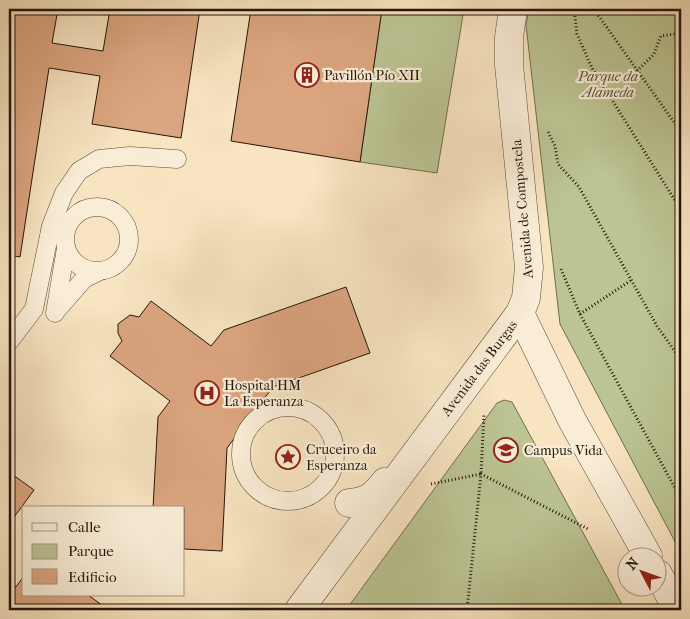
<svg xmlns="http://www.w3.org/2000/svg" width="690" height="619" viewBox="0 0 690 619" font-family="'IM FELL French Canon',serif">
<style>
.green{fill:#bcc493;stroke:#706d4f}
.building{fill:#dba580;stroke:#23160b}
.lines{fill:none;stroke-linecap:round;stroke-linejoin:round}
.lane-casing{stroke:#584a38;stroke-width:19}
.street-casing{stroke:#584a38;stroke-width:29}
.path{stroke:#23160b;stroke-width:3;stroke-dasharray:1 2.5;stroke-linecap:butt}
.lane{stroke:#faedd7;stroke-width:18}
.street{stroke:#faedd7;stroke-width:28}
.labels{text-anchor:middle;stroke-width:4.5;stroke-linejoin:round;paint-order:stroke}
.poi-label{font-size:14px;fill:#23160b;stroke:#faedd7;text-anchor:start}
.park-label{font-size:14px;font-style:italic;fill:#59533b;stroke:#faedd7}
.street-label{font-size:14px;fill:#23160b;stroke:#faedd7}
</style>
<rect width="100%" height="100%" fill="#f8e4c1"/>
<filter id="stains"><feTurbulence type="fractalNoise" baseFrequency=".004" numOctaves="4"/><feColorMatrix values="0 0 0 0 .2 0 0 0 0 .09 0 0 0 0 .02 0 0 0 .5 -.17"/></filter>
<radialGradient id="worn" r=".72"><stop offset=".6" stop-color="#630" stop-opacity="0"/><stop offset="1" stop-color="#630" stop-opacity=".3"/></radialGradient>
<!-- green -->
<g class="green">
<path d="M382 9H464L437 173 360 162Z"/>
<path d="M529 9H681V553L560 324 526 25Z"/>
<path d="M504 400 512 402 625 610H346L497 403Z"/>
</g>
<!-- building -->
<g class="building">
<path d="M9 9H58L52 43 103 51 110 9H200L181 138 92 124 100 76 49 68 20 257 9 255Z"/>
<path d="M251 9H382L360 162 231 141Z"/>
<path d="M346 287 370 353 273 387 227 448 222 551 184 549V508H153L158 417 170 401 110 356 122 341 118 333V324L130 315 139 317 151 301 211 346 224 330Z"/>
<path d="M9 472 34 490 9 524Z"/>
<path d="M24 576V595H88L109 610H9V596Z"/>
</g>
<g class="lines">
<defs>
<g id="lane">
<circle cx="97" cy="239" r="32"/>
<path d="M56 311 84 279 98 272"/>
<path d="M55 313 66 248"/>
<path d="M9 342 34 309 51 226 64 193 79 171 99 159 130 156 177 159"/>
<circle cx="288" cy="454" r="47"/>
</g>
<g id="street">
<path d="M520 313 572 420 648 556"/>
<path d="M349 503C367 502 374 496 385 482"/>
<path d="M658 574 678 610"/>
<path d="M299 610 520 313 526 298 529 267 509 65V37L513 9"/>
</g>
</defs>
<!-- lane casing -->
<use href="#lane" class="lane-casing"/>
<!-- street casing -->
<use href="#street" class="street-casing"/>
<!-- path -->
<g class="path">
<path d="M574 9 577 34 592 68 681 210"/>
<path d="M596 9 598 15 681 132"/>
<path d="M637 71 654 54 661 36 681 33"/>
<path d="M548 132 555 146 558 164 579 187 657 326 681 360"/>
<path d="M561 269 580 314 681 499"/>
<path d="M580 314 630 281"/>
<path d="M431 484 481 474 484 414"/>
<path d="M467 610 481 474 588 529"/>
</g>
<!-- lane -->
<use href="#lane" class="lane"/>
<!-- street -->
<use href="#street" class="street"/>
</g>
<!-- icons -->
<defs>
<symbol id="building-ring" viewBox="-11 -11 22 22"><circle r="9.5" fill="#faedd7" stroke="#8f2418" stroke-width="1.5"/><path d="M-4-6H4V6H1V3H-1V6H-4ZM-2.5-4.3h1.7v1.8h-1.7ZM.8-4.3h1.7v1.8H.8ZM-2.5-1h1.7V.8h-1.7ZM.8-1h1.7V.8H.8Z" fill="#8f2418"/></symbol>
<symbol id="hospital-ring" viewBox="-11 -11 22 22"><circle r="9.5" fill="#faedd7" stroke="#8f2418" stroke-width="1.5"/><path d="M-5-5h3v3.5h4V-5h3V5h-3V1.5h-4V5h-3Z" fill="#8f2418"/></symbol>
<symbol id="university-ring" viewBox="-11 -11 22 22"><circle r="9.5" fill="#faedd7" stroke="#8f2418" stroke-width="1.5"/><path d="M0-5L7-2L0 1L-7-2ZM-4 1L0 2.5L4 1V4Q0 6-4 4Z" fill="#8f2418"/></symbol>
<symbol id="sight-ring" viewBox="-11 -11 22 22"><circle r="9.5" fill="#faedd7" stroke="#8f2418" stroke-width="1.5"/><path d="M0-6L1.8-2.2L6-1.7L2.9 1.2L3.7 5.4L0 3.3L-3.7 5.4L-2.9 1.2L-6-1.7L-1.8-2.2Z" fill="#8f2418"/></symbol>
</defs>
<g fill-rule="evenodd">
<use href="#building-ring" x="293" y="61" width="28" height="28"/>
<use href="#hospital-ring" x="193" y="379" width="28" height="28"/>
<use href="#university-ring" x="492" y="436" width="28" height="28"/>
<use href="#sight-ring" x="274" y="443" width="28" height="28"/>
</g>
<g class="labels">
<!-- poi labels -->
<g class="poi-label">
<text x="324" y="80">Pavillón Pío XII</text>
<text x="224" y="390">Hospital HM<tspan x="224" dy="16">La Esperanza</tspan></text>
<text x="306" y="454">Cruceiro da<tspan x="306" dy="16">Esperanza</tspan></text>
<text x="524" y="455">Campus Vida</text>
</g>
<!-- park labels -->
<g class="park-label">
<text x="608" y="81">Parque da<tspan x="608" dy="16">Alameda</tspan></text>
</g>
<!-- street labels -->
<g class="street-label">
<text transform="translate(522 209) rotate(-95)" y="5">Avenida de Compostela</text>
<text transform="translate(479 368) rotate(-53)" y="5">Avenida das Burgas</text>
</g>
</g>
<!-- margin -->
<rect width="690" height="619" fill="none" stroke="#f8e4c1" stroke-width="30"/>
<rect x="10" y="10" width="670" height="599" fill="none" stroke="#23160b" stroke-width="2.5"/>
<rect x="15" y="15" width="660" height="589" fill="none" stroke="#23160b"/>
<!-- legend -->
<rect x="22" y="506" width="162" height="90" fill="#faedd7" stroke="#a49785"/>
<rect x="32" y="523" width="25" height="8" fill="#faedd7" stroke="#a49785"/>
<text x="68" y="532" font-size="15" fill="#23160b">Calle</text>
<rect x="32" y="544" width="25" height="15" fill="#bcc493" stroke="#a49785"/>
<text x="68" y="556" font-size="15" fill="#23160b">Parque</text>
<rect x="32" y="569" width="25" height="15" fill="#dba580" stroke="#a49785"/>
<text x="68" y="582" font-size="15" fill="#23160b">Edificio</text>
<!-- north arrow -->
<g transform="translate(642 572) rotate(311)"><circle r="24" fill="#faedd7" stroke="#a49785"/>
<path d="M0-4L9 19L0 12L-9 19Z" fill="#8f2418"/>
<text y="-8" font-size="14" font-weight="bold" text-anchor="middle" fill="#23160b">N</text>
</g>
<rect width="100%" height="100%" filter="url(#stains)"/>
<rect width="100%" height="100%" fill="url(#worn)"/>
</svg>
